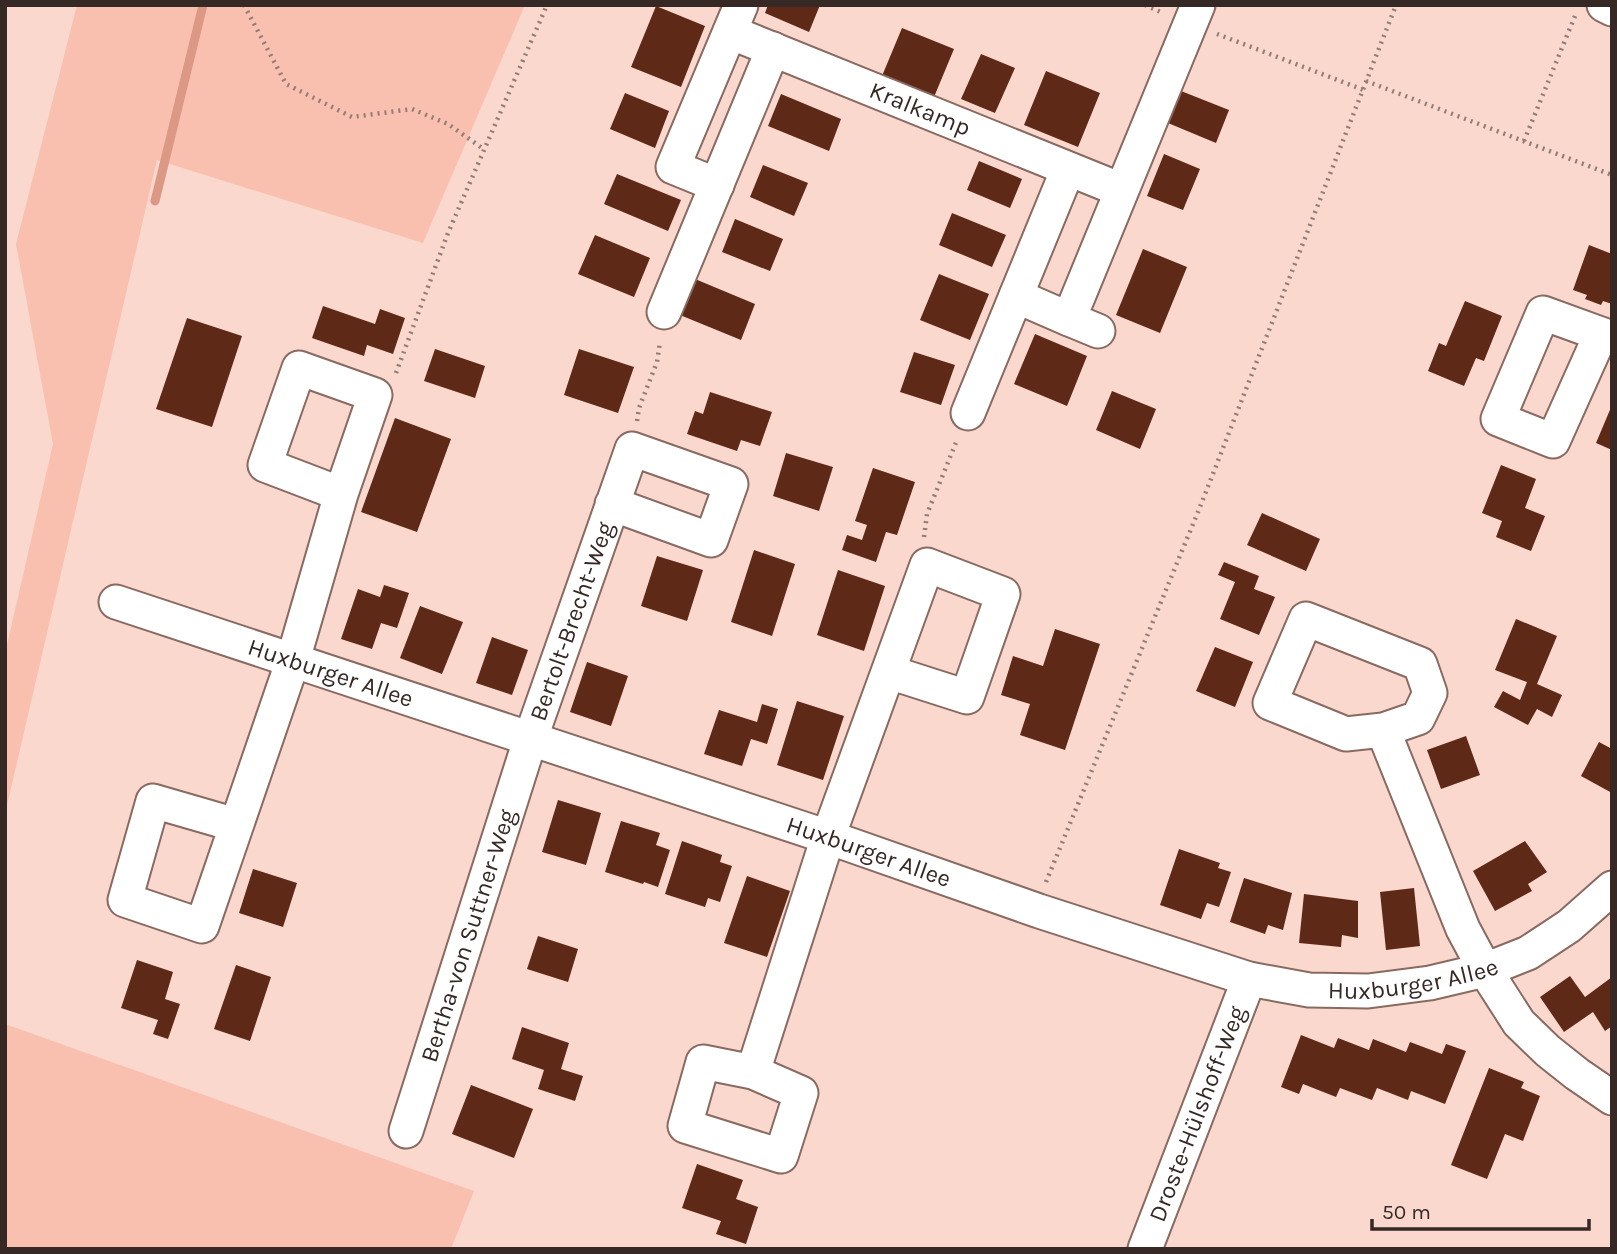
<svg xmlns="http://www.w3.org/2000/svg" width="1617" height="1254" viewBox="0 0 1617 1254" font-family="Karla,sans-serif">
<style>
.green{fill:#f9c0af}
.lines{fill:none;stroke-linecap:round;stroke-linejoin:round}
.stream{stroke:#da9885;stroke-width:9}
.building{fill:#5f2918}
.minor-casing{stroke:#886a61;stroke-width:37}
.path{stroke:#937c76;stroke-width:4.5;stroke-dasharray:2 5;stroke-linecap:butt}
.minor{stroke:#fff;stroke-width:33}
.labels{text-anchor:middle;stroke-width:7;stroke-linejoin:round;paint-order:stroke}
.street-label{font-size:24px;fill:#352825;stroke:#fad8ce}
</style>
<rect width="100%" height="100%" fill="#fad8ce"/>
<!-- green -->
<g class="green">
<path d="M77 5H525L423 243 157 160 5 814V654L53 444 16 244Z"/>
<path d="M5 1024 474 1191 451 1249H5Z"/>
</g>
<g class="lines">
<!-- stream -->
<path class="stream" d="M155 201 203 5"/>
</g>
<!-- building -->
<g class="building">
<path d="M768 5H820L809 32 765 13Z"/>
<path d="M656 6 705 26 681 87 631 67Z"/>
<path d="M902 28 954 49 934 97 882 76Z"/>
<path d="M981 54 1015 68 995 113 961 99Z"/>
<path d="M1046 71 1100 93 1078 147 1024 125Z"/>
<path d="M1181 91 1229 110 1216 143 1168 123Z"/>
<path d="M625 93 669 111 655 148 610 129Z"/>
<path d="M781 94 841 119 829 151 768 126Z"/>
<path d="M1164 154 1200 169 1183 210 1147 196Z"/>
<path d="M979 161 1022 179 1010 208 967 190Z"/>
<path d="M763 165 808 183 794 216 750 197Z"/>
<path d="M617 174 681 200 668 231 604 204Z"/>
<path d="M952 213 1006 235 992 267 939 245Z"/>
<path d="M735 219 783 239 770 271 722 252Z"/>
<path d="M595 235 650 258 634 297 578 274Z"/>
<path d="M1589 245 1612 254V304L1603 301 1601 305 1585 299 1587 295 1573 290Z"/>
<path d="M1143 249 1187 267 1160 333 1116 315Z"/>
<path d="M939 274 989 294 970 340 920 320Z"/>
<path d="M695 279 755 304 741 340 680 315Z"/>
<path d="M1465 301 1502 316 1484 361 1476 358 1464 386 1428 371 1439 343 1446 346Z"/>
<path d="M323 306 375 324 380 309 405 318 393 354 367 345 364 356 312 338Z"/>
<path d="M187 318 242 336 212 427 156 409Z"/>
<path d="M1035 334 1087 356 1067 406 1014 384Z"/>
<path d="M435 349 485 366 475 398 424 381Z"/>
<path d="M579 349 634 367 618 413 564 395Z"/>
<path d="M914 352 955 365 941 405 900 392Z"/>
<path d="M1112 391 1156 409 1140 449 1096 430Z"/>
<path d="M710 392 772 412 760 446 741 440 737 451 687 434 695 411 703 414Z"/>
<path d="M1612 405V450L1596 443Z"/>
<path d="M395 418 451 439 417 532 361 512Z"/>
<path d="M786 453 833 467 819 511 773 496Z"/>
<path d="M1501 465 1536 479 1525 508 1545 516 1531 551 1496 537 1502 521 1482 513Z"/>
<path d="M873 468 915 482 897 535 886 532 876 562 842 550 847 535 862 540 867 525 855 521Z"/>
<path d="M1262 513 1320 539 1306 571 1247 545Z"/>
<path d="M754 550 795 564 772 636 731 622Z"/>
<path d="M657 556 703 570 687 621 641 606Z"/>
<path d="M1224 562 1259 576 1254 589 1275 597 1259 635 1220 619 1235 582 1218 575Z"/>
<path d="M838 570 885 586 864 651 817 635Z"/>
<path d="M384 585 409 593 397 628 381 623 372 649 341 639 358 589 380 597Z"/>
<path d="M420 606 463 622 442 674 400 658Z"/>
<path d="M1516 619 1557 636 1537 684 1562 695 1552 717 1537 709 1528 725 1494 707 1503 691 1520 700 1527 682 1495 670Z"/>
<path d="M1055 629 1100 644 1065 750 1020 735 1030 704 1001 695 1013 656 1043 666Z"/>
<path d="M492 637 528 650 512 695 476 683Z"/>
<path d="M1215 647 1253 662 1235 707 1196 691Z"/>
<path d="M587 662 628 676 611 726 570 712Z"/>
<path d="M797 701 844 716 823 780 777 765Z"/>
<path d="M762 704 778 709 767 744 751 739 742 766 704 754 719 710 757 722Z"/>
<path d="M1466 736 1480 775 1441 789 1427 750Z"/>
<path d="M1599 742 1612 749V793L1581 776Z"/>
<path d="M558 800 601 813 586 865 542 852Z"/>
<path d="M621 821 660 833 656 845 670 850 658 887 644 882 643 884 605 872Z"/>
<path d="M682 841 722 855 720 862 732 866 720 902 708 898 705 907 665 894Z"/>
<path d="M1525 841 1547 872 1528 884 1532 891 1495 911 1473 871Z"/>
<path d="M1179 849 1220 863 1218 868 1231 872 1219 907 1207 903 1201 919 1160 905Z"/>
<path d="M253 869 297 883 283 927 239 913Z"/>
<path d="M747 876 790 891 767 957 724 943Z"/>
<path d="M1244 878 1292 893 1283 930 1268 925 1265 934 1230 922Z"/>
<path d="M1414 888 1420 946 1386 950 1380 892Z"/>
<path d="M1304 894 1358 901V938L1342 935 1341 947 1299 943Z"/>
<path d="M538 936 578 949 568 982 527 969Z"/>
<path d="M137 960 173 972 165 999 180 1004 168 1039 153 1034 158 1020 121 1008Z"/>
<path d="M236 965 271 977 250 1041 214 1029Z"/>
<path d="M1570 976 1585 997 1612 977V1026L1605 1031 1593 1012 1564 1032 1540 997Z"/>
<path d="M522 1027 569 1043 561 1069 583 1076 575 1101 538 1089 544 1070 512 1059Z"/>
<path d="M1301 1035 1334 1048 1338 1038 1369 1050 1373 1039 1406 1052 1410 1042 1442 1054 1446 1044 1466 1051 1445 1104 1411 1091 1408 1100 1377 1088 1372 1100 1340 1088 1336 1097 1303 1084 1299 1094 1281 1087Z"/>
<path d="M1489 1068 1524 1082 1521 1088 1540 1096 1523 1141 1505 1134 1487 1179 1451 1165Z"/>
<path d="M471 1085 533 1109 514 1158 452 1134Z"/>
<path d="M697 1164 743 1180 736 1199 758 1207 746 1244 716 1234 721 1221 682 1208Z"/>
</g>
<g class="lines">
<defs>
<g id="minor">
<path d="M1604 5 1612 9"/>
<path id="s1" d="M730 32 1121 190"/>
<path d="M717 185 673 167 741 5"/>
<path d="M1016 296 1069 319"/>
<path d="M664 312 773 49"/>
<path d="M1098 331 1069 319 1198 5"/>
<path d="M1601 334 1553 441 1498 419 1543 313 1612 338"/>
<path d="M968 413 1068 169"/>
<path id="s2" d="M116 602 828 837 1039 911 1249 979 1309 990 1368 991 1430 983 1485 970 1528 953 1569 926 1612 888"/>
<path d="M1383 730 1418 718 1430 693 1420 664 1306 619 1270 703 1346 734 1383 730 1463 929 1485 970 1519 1023 1548 1051 1577 1074 1612 1098"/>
<path d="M236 825 153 801 125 900 202 926 293 660 341 494 375 395 299 368 265 465 341 494"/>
<path d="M753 1072 801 1093 781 1156 685 1126 703 1062 753 1072 828 837 927 565 1003 594 967 697 889 672"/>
<path id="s3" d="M406 1131 530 740 632 449 731 484 711 540 612 504"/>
<path id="s4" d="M1145 1249 1249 979"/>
</g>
</defs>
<!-- minor casing -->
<use href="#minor" class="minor-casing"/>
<!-- path -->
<g class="path">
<path d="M244 5 286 84 352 117 412 109 448 124 485 150"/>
<path d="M1145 5 1163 13"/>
<path d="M1217 34 1364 90"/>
<path d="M1366 81 1612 175"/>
<path d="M1524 141 1575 16"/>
<path d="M396 373 448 233 547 5"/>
<path d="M637 421 639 408 657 362 660 342"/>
<path d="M924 537 927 514 957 440"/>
<path d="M1046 882 1200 507 1396 5"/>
</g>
<!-- minor -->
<use href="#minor" class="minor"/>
</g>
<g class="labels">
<!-- street labels -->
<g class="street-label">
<text dy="8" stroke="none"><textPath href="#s1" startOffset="205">Kralkamp</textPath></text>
<text dy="8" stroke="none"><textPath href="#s3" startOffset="536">Bertolt-Brecht-Weg</textPath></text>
<text dy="8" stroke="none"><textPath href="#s2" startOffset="226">Huxburger Allee</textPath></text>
<text dy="8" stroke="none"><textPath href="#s2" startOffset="793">Huxburger Allee</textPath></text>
<text dy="8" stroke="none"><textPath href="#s3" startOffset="205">Bertha-von Suttner-Weg</textPath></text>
<text dy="8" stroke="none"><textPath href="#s2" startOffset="1360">Huxburger Allee</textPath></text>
<text dy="8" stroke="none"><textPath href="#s4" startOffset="145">Droste-Hülshoff-Weg</textPath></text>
</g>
</g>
<!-- border -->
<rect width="1617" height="1254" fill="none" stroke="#352825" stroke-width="14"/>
<!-- scale -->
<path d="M1372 1219v10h217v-10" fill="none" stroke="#352825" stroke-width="3.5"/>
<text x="1382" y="1219" font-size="21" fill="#352825" stroke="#fad8ce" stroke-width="5" paint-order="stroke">50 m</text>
</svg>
